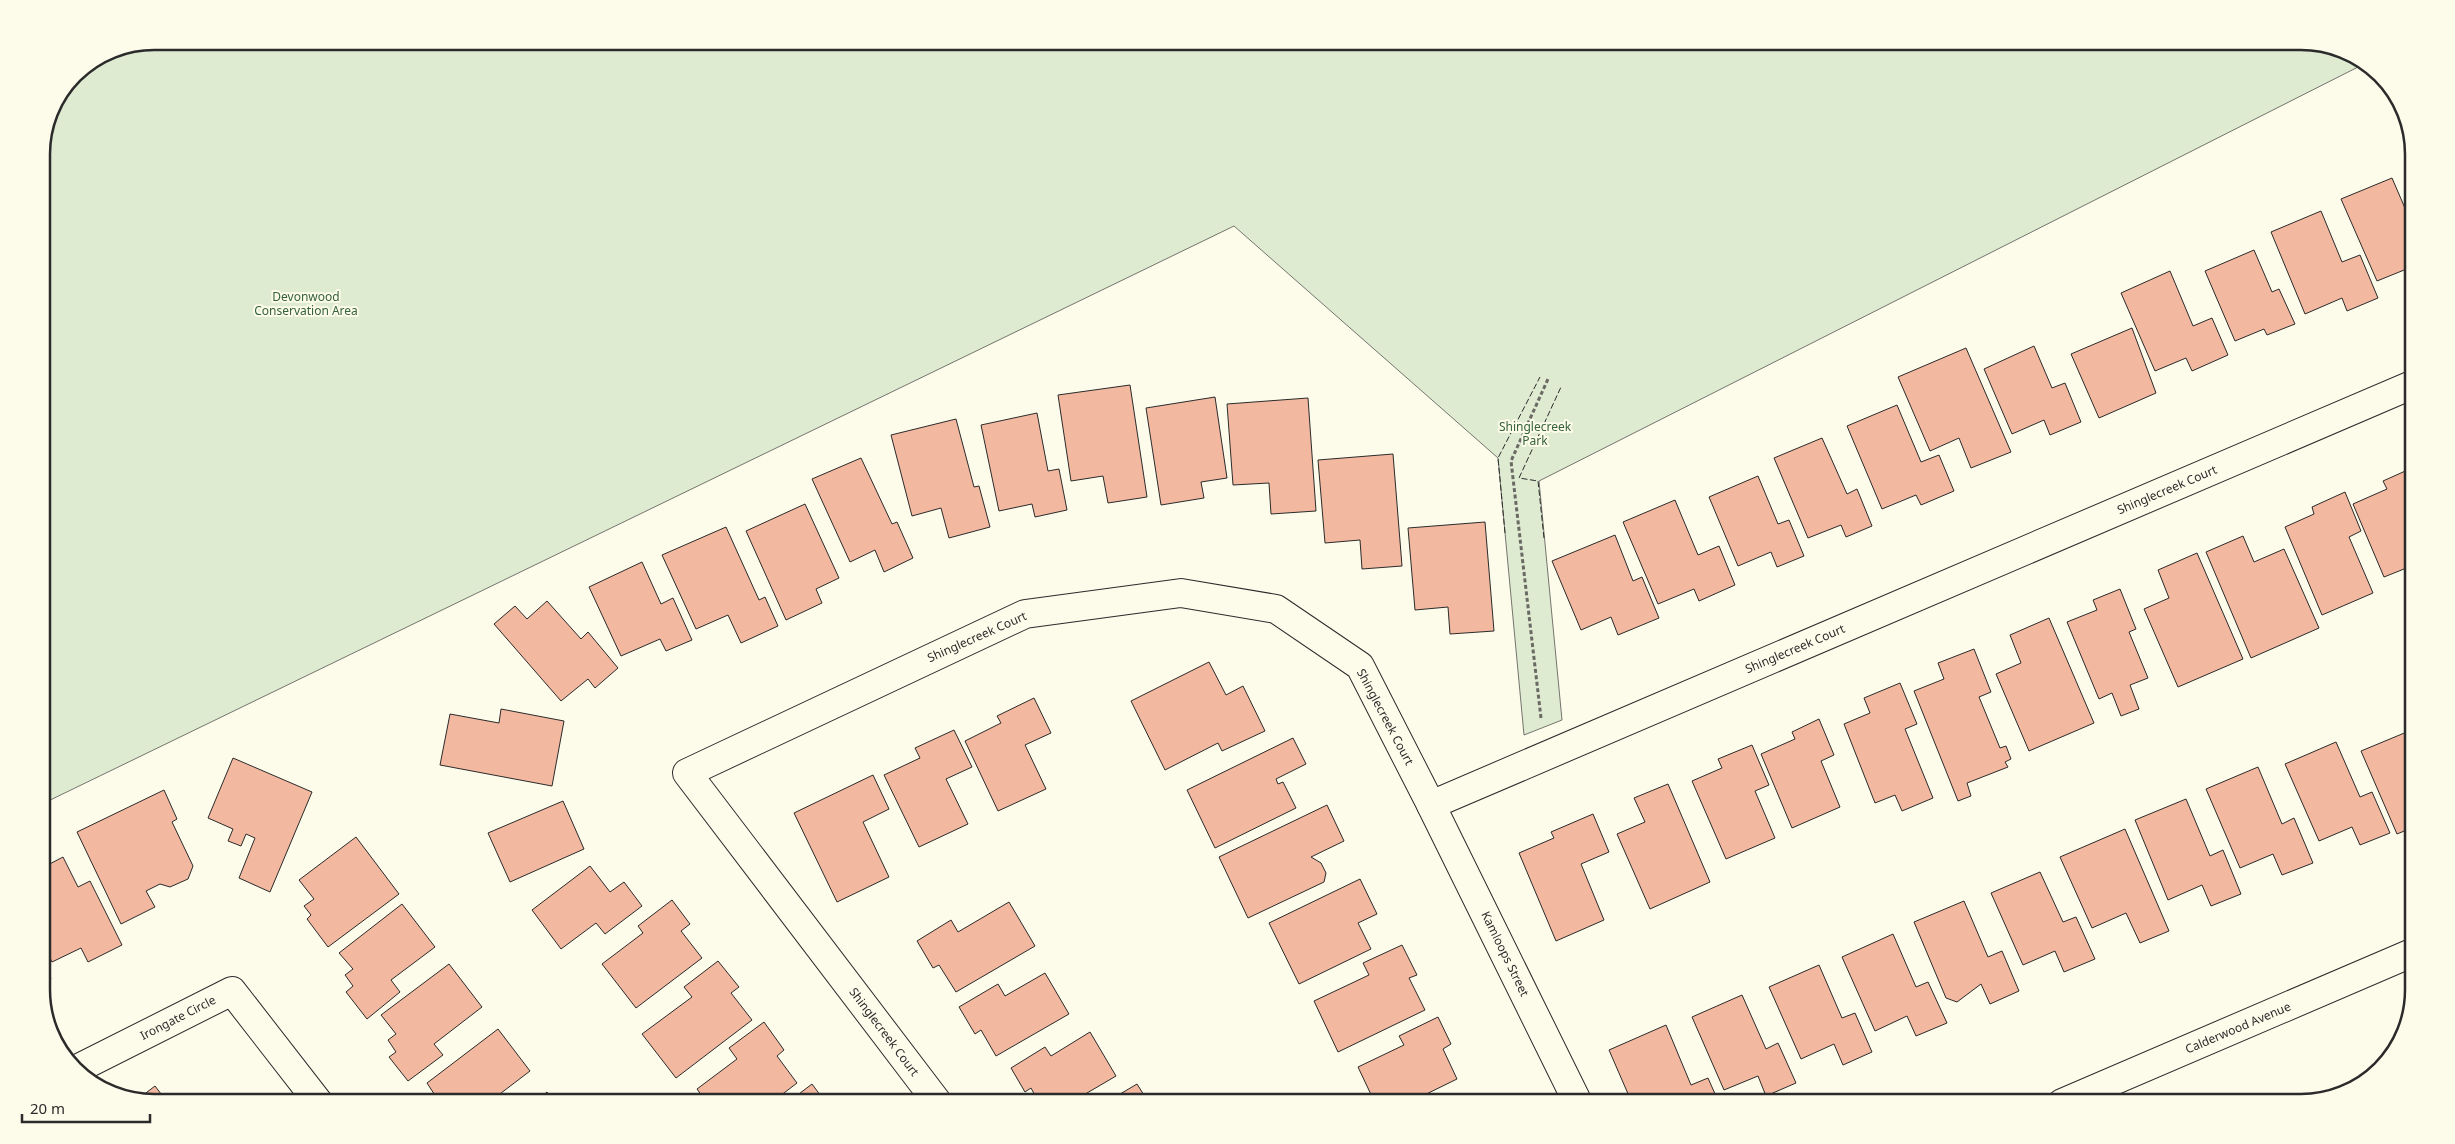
<svg xmlns="http://www.w3.org/2000/svg" width="2455" height="1144" viewBox="0 0 2455 1144" font-family="'Noto Sans',sans-serif">
<style>
.green{fill:#deebd1;stroke:#74746e}
.building{fill:#f2b8a0;stroke:#2b2b2b}
.lines{fill:none;stroke-linecap:round;stroke-linejoin:round}
.street-casing{stroke:#2b2b2b;stroke-width:30}
.path{stroke:#6a6964;stroke-width:3;stroke-dasharray:4 2.5;stroke-linecap:butt}
.street{stroke:#fdfbea;stroke-width:28}
.fence{stroke:#2b2b2b;stroke-width:1;stroke-dasharray:6 2.5;stroke-linecap:butt}
.labels{text-anchor:middle;stroke-width:4;stroke-linejoin:round;paint-order:stroke}
.park-label{font-size:12px;fill:#34623c;stroke:#fdfbea}
.street-label{font-size:12px;fill:#2b2b2b;stroke:#fdfbea}
.rim{fill:none;stroke:#2b2b2b;stroke-width:2.5}
</style>
<rect width="100%" height="100%" fill="#fdfbea"/>
<!-- green -->
<path class="green" d="M154 41H2301L2344 50 2362 65 1539 481 1562 720 1524 735 1498 458 1234 226 42 804 41 147 50 111 75 74 111 50Z"/>
<!-- building -->
<g class="building">
<path d="M2392 178 2414 229V266L2377 281 2341 199Z"/>
<path d="M2321 211 2342 262 2360 255 2378 298 2347 311 2342 298 2305 314 2271 232Z"/>
<path d="M2254 250 2272 292 2279 289 2295 324 2267 335 2264 329 2235 341 2205 271Z"/>
<path d="M2170 271 2193 326 2212 318 2228 355 2192 371 2186 358 2155 371 2121 293Z"/>
<path d="M2132 328 2156 393 2099 418 2071 354Z"/>
<path d="M2034 346 2052 388 2065 383 2081 422 2050 435 2044 420 2012 434 1984 369Z"/>
<path d="M1966 348 2011 452 1971 468 1959 438 1930 451 1898 377Z"/>
<path d="M1130 385 1147 497 1108 503 1103 476 1071 481 1058 395Z"/>
<path d="M1215 397 1227 478 1201 482 1204 498 1161 505 1146 408Z"/>
<path d="M1308 398 1316 511 1271 514 1269 483 1233 485 1227 404Z"/>
<path d="M1897 405 1921 462 1939 455 1954 491 1921 505 1916 495 1882 509 1847 426Z"/>
<path d="M1037 413 1048 471 1059 469 1067 510 1035 517 1032 504 999 511 981 425Z"/>
<path d="M956 419 974 487 979 486 990 527 949 538 941 508 912 516 891 435Z"/>
<path d="M1822 438 1847 494 1857 489 1872 526 1846 537 1841 525 1808 538 1774 458Z"/>
<path d="M1393 454 1402 566 1362 569 1360 540 1325 543 1318 460Z"/>
<path d="M861 458 892 524 897 522 913 558 884 572 875 550 850 562 812 479Z"/>
<path d="M2412 468 2414 565 2384 577 2353 504 2387 489 2383 481Z"/>
<path d="M1758 476 1778 524 1789 520 1804 556 1777 567 1771 552 1738 566 1709 497Z"/>
<path d="M2345 492 2361 531 2349 537 2373 593 2322 615 2285 527 2314 514 2312 507Z"/>
<path d="M1675 500 1698 555 1719 546 1735 585 1699 601 1694 589 1658 604 1623 522Z"/>
<path d="M805 504 839 578 816 589 822 603 786 620 746 531Z"/>
<path d="M1485 522 1494 631 1450 634 1448 607 1415 610 1408 528Z"/>
<path d="M726 527 759 600 765 597 778 626 741 643 728 615 696 629 662 555Z"/>
<path d="M1615 535 1633 581 1642 577 1659 618 1618 635 1611 617 1581 630 1552 561Z"/>
<path d="M2243 536 2254 562 2284 549 2319 628 2251 658 2206 552Z"/>
<path d="M2197 553 2243 659 2178 687 2144 609 2169 598 2158 570Z"/>
<path d="M642 562 661 604 673 598 692 640 666 651 660 639 621 656 589 587Z"/>
<path d="M2120 589 2136 629 2129 632 2148 678 2130 685 2139 709 2121 716 2112 693 2099 699 2067 622 2097 610 2093 600Z"/>
<path d="M547 601 581 639 588 632 618 668 595 688 588 679 561 701 494 624 515 606 527 619Z"/>
<path d="M2049 618 2094 723 2029 751 1996 674 2021 663 2010 635Z"/>
<path d="M1974 649 1991 692 1979 697 2000 748 2006 746 2011 759 2005 762 2008 767 1967 783 1971 796 1958 801 1914 691 1944 679 1938 663Z"/>
<path d="M1209 662 1226 695 1243 686 1265 731 1222 751 1218 743 1165 770 1131 701Z"/>
<path d="M1900 683 1917 724 1905 729 1933 798 1902 811 1895 795 1875 803 1844 724 1870 713 1864 698Z"/>
<path d="M1034 698 1051 733 1025 745 1046 789 998 811 965 741 1001 723 997 716Z"/>
<path d="M501 709 564 721 552 786 440 765 450 714 499 723Z"/>
<path d="M1819 719 1834 755 1821 761 1840 807 1792 828 1761 754 1795 739 1792 732Z"/>
<path d="M2414 729V827L2397 834 2361 751Z"/>
<path d="M954 730 972 767 946 779 968 824 919 847 884 775 920 758 915 748Z"/>
<path d="M1293 738 1306 764 1276 779 1278 784 1283 782 1296 808 1215 848 1187 790Z"/>
<path d="M2336 742 2360 797 2372 792 2390 833 2360 845 2352 827 2319 841 2285 764Z"/>
<path d="M1752 745 1769 785 1755 791 1775 838 1726 859 1692 781 1722 768 1718 759Z"/>
<path d="M233 758 312 792 270 892 239 878 255 838 246 834 241 846 228 841 233 829 208 818Z"/>
<path d="M2258 767 2282 824 2294 818 2313 863 2282 875 2273 854 2240 868 2206 789Z"/>
<path d="M873 775 889 809 863 822 889 877 837 902 794 813Z"/>
<path d="M1668 784 1710 882 1650 909 1617 834 1645 822 1634 798Z"/>
<path d="M164 790 177 819 172 822 193 866 188 879 170 887 160 884 146 891 155 907 121 924 77 832Z"/>
<path d="M2186 799 2210 856 2223 850 2241 894 2211 906 2202 885 2168 900 2135 820Z"/>
<path d="M563 801 584 849 510 882 488 833Z"/>
<path d="M1327 805 1344 841 1311 857 1321 863 1326 873 1324 882 1248 918 1219 857Z"/>
<path d="M1593 814 1609 852 1581 864 1604 920 1556 941 1519 853 1554 838 1551 832Z"/>
<path d="M2125 829 2169 931 2140 943 2126 913 2092 928 2060 857Z"/>
<path d="M356 837 399 894 328 947 307 919 311 915 304 906 314 899 299 880Z"/>
<path d="M63 857 78 887 90 881 122 945 88 962 81 948 52 962 42 942V868Z"/>
<path d="M590 866 610 892 624 882 642 906 605 934 596 923 561 949 532 910Z"/>
<path d="M2040 872 2063 922 2076 917 2095 959 2064 972 2055 951 2023 965 1991 893Z"/>
<path d="M1360 879 1377 914 1358 923 1371 949 1299 984 1269 923Z"/>
<path d="M672 900 690 924 681 931 702 958 636 1008 602 964 643 933 638 926Z"/>
<path d="M1964 901 1988 957 2002 951 2019 991 1990 1004 1981 984 1957 1002 1946 998 1914 922Z"/>
<path d="M1009 902 1035 946 956 992 939 965 933 968 917 941 951 920 958 932Z"/>
<path d="M402 904 435 947 391 980 400 992 367 1019 346 992 353 986 345 975 353 969 339 953Z"/>
<path d="M1893 934 1916 987 1928 982 1947 1023 1916 1036 1907 1016 1875 1031 1842 957Z"/>
<path d="M1402 945 1417 975 1409 978 1425 1010 1338 1052 1314 1001 1369 975 1363 963Z"/>
<path d="M42 961 51 979 42 984Z"/>
<path d="M718 961 739 987 731 993 752 1020 676 1078 642 1034 692 997 684 987Z"/>
<path d="M449 964 482 1007 434 1044 443 1055 408 1081 389 1057 396 1052 388 1040 396 1034 381 1015Z"/>
<path d="M1819 965 1842 1018 1855 1013 1872 1052 1843 1065 1834 1044 1801 1059 1769 987Z"/>
<path d="M1045 973 1069 1014 996 1056 981 1030 975 1034 959 1007 998 984 1005 996Z"/>
<path d="M1742 995 1766 1049 1778 1043 1796 1083 1766 1096 1758 1076 1724 1090 1692 1017Z"/>
<path d="M1438 1017 1451 1044 1443 1049 1457 1079 1408 1103H1375L1358 1067 1404 1045 1399 1036Z"/>
<path d="M764 1022 784 1050 777 1056 797 1083 771 1103H707L697 1089 737 1059 729 1048Z"/>
<path d="M1666 1025 1691 1085 1708 1078 1719 1103H1632L1609 1050Z"/>
<path d="M498 1029 530 1071 488 1103H440L427 1083Z"/>
<path d="M1090 1032 1116 1076 1070 1103H1039L1031 1088 1025 1092 1011 1068 1045 1047 1051 1056Z"/>
<path d="M812 1084 826 1103H787Z"/>
<path d="M1137 1084 1149 1103H1105Z"/>
<path d="M155 1086 168 1103 138 1099Z"/>
<path d="M547 1092 555 1103H534Z"/>
<path d="M1469 1095 1472 1103H1454Z"/>
</g>
<g class="lines">
<defs>
<g id="street">
<path d="M1431 805 1578 1103"/>
<path d="M79 1068 232 991 319 1103"/>
<path d="M938 1103 687 773 1025 614 1181 593 1276 609 1360 666 1431 805 2414 384"/>
<path d="M2062 1103 2414 952"/>
</g>
</defs>
<!-- street casing -->
<use href="#street" class="street-casing"/>
<!-- path -->
<path class="path" d="M1541 718 1511 461 1548 379"/>
<!-- street -->
<use href="#street" class="street"/>
<!-- fence -->
<g class="fence">
<path d="M1505 533 1498 458 1540 377"/>
<path d="M1544 538 1538 481 1519 478 1561 387"/>
</g>
</g>
<g class="labels">
<!-- park labels -->
<g class="park-label">
<text x="306" y="301">Devonwood<tspan x="306" dy="14">Conservation Area</tspan></text>
<text x="1535" y="431">Shinglecreek<tspan x="1535" dy="14">Park</tspan></text>
</g>
<!-- street labels -->
<g class="street-label">
<text transform="translate(2167 490) rotate(-23)" y="4">Shinglecreek Court</text>
<text transform="translate(977 637) rotate(-24)" y="4">Shinglecreek Court</text>
<text transform="translate(1795 649) rotate(-23)" y="4">Shinglecreek Court</text>
<text transform="translate(1385 717) rotate(62)" y="4">Shinglecreek Court</text>
<text transform="translate(1505 954) rotate(64)" y="4">Kamloops Street</text>
<text transform="translate(178 1018) rotate(-27)" y="4">Irongate Circle</text>
<text transform="translate(2238 1028) rotate(-23)" y="4">Calderwood Avenue</text>
<text transform="translate(884 1032) rotate(53)" y="4">Shinglecreek Court</text>
</g>
</g>
<!-- crop -->
<path d="M0 0H2455V1144H0ZM154 50H2301A104 104 0 0 1 2405 154V990A104 104 0 0 1 2301 1094H154A104 104 0 0 1 50 990V154A104 104 0 0 1 154 50Z" fill="#fdfbea" fill-rule="evenodd"/>
<path class="rim" d="M154 50H2301A104 104 0 0 1 2405 154V990A104 104 0 0 1 2301 1094H154A104 104 0 0 1 50 990V154A104 104 0 0 1 154 50Z"/>
<!-- scale -->
<path d="M22 1114v8h128v-8" fill="none" stroke="#2b2b2b" stroke-width="2.5"/>
<text x="30" y="1114" font-size="15" fill="#2b2b2b" stroke="#fdfbea" stroke-width="4" paint-order="stroke">20 m</text>
</svg>
